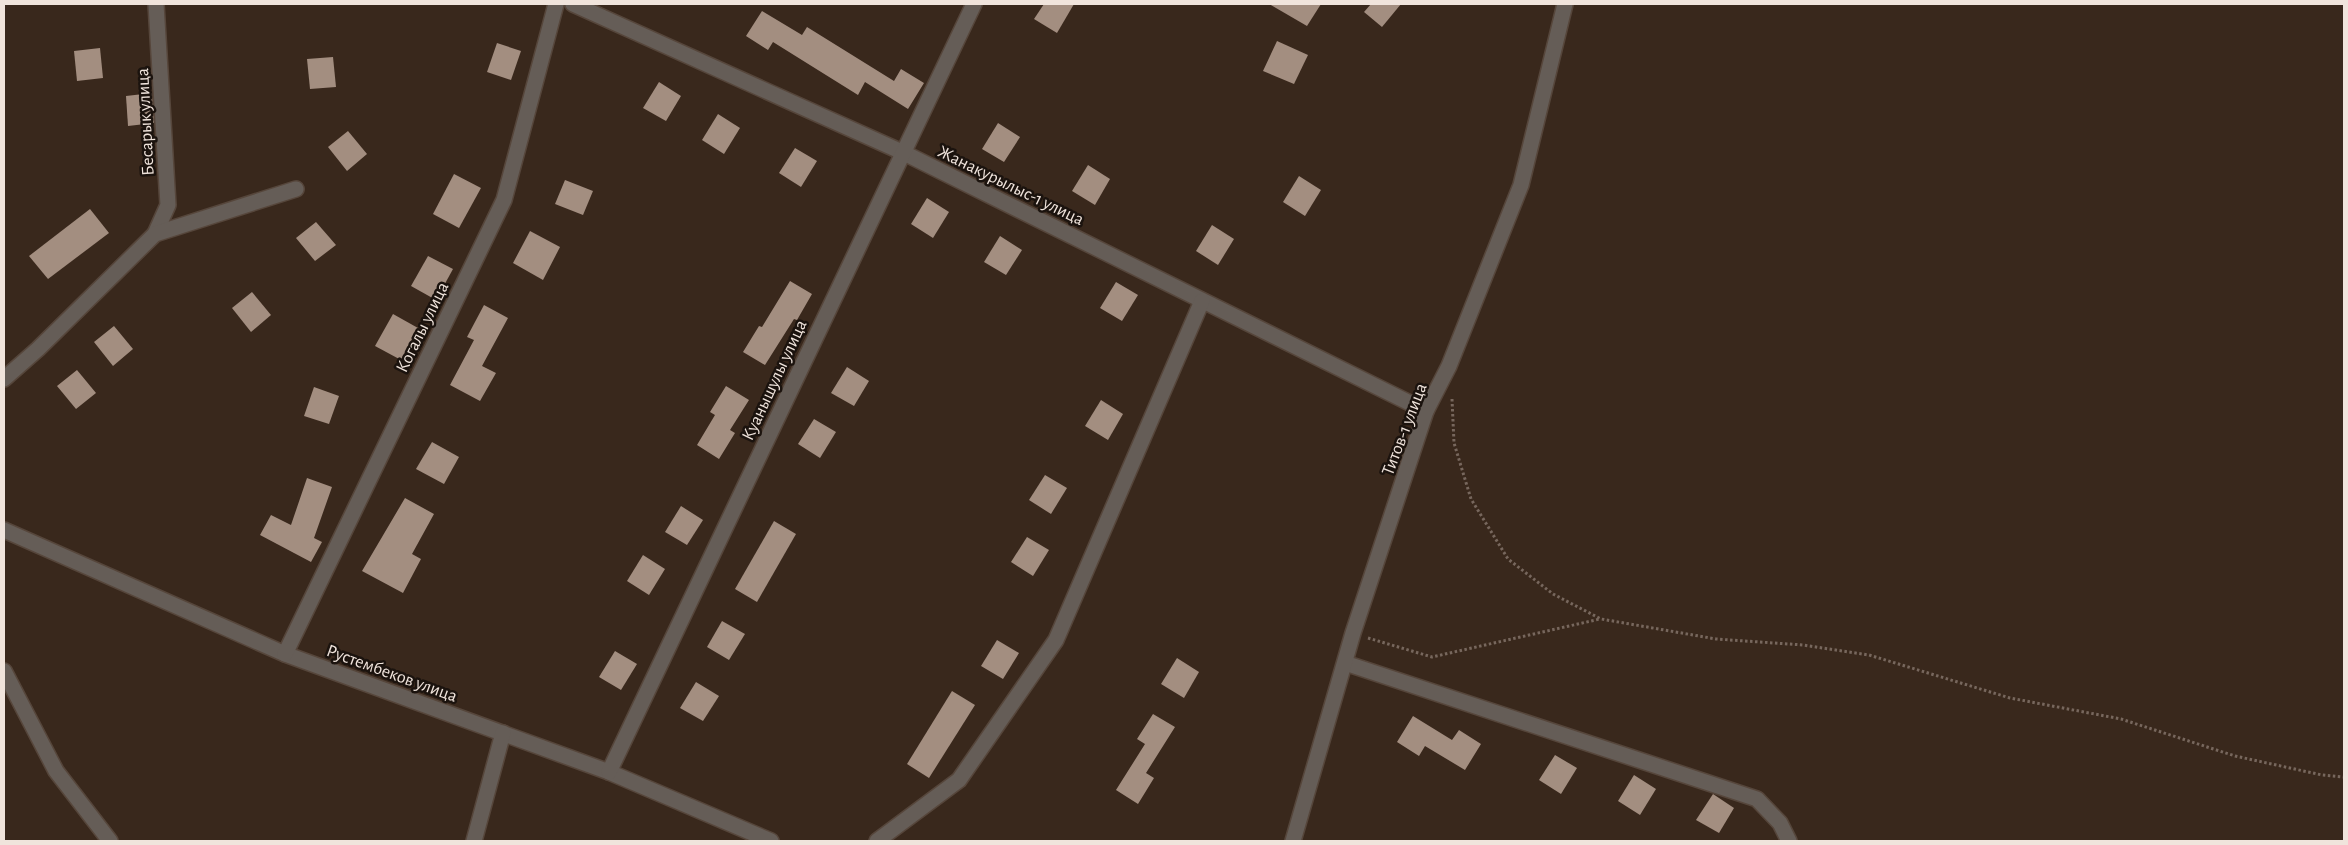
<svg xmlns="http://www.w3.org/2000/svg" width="2348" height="845" viewBox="0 0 2348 845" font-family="'Alegreya Sans',sans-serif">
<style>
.building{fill:#a38e80}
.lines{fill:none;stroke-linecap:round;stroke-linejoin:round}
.minor-casing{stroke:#56463b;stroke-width:18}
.path{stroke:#77675d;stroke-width:3;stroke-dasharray:2.5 2.5;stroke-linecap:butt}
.minor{stroke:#655d57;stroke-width:15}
.labels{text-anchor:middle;stroke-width:5;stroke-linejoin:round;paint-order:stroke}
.street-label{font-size:18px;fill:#f0e4dc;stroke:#1b130e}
</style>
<rect width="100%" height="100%" fill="#39281c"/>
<!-- building -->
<g class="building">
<path d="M1044 4H1074L1057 33 1034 19Z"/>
<path d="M1269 4H1321L1307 26Z"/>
<path d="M1371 4H1401L1382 27 1364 12Z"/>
<path d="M762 11 802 35 807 27 894 81 901 69 924 83 908 109 865 82 858 95 773 42 768 50 746 36Z"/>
<path d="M1277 41 1308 55 1294 84 1263 71Z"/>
<path d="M497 43 521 51 511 80 487 72Z"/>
<path d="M100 48 103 78 77 81 74 51Z"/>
<path d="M333 57 336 87 310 89 307 59Z"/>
<path d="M659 82 681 96 666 121 643 108Z"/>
<path d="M152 93 154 123 128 126 126 96Z"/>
<path d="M718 114 740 128 724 154 702 140Z"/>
<path d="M998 123 1020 137 1004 162 982 149Z"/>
<path d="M348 131 367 154 347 171 328 147Z"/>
<path d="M795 148 817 161 801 187 779 173Z"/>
<path d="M1088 165 1110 179 1095 205 1072 191Z"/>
<path d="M454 174 481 188 459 228 433 214Z"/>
<path d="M1299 176 1321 190 1305 216 1283 202Z"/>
<path d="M565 180 593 191 583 215 555 204Z"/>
<path d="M927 198 949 212 933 238 911 224Z"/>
<path d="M90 209 109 233 48 279 29 256Z"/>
<path d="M316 222 336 245 315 261 296 238Z"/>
<path d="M1212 225 1234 239 1218 265 1196 251Z"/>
<path d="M530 231 560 247 543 280 513 263Z"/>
<path d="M1000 236 1022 250 1006 275 984 262Z"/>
<path d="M428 256 453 269 436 300 411 286Z"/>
<path d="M790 281 812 294 797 320 794 319 765 365 743 352 759 326 762 327Z"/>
<path d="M1116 282 1138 295 1122 321 1100 308Z"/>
<path d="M252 292 271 315 251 332 232 308Z"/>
<path d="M484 305 508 318 482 366 496 373 480 401 450 385 474 340 467 337Z"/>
<path d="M393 314 418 328 401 360 375 346Z"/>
<path d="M114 326 133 349 113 366 94 342Z"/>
<path d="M847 367 869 381 854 406 831 393Z"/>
<path d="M77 370 96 393 76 409 57 386Z"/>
<path d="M726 386 749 400 730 430 735 433 719 459 697 445 715 415 710 412Z"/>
<path d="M314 387 339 396 329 424 304 416Z"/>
<path d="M1101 400 1123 414 1108 440 1085 426Z"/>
<path d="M814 419 836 432 820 458 798 444Z"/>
<path d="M432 442 459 457 444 484 416 469Z"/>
<path d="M1045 475 1067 488 1051 514 1029 500Z"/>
<path d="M307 478 332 487 314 538 322 542 311 562 260 535 271 515 291 525Z"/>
<path d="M405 498 434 514 412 554 421 559 403 593 362 571Z"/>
<path d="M681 506 703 520 687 545 665 532Z"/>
<path d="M774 521 796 534 757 602 735 589Z"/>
<path d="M1027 537 1049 550 1033 576 1011 562Z"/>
<path d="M643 555 665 569 649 595 627 581Z"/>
<path d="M722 621 745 634 729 660 707 647Z"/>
<path d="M997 640 1019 653 1003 679 981 666Z"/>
<path d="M615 651 637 664 621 690 599 677Z"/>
<path d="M1177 658 1199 672 1184 698 1161 684Z"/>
<path d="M696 682 719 696 703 721 680 708Z"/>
<path d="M952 691 975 705 929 778 907 764Z"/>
<path d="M1153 714 1175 727 1146 773 1154 778 1138 804 1116 790 1145 744 1137 739Z"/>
<path d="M1413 716 1452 740 1459 730 1481 744 1465 770 1425 746 1419 756 1397 742Z"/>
<path d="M1555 755 1577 768 1561 794 1539 780Z"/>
<path d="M1634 775 1656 789 1640 815 1618 801Z"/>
<path d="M1713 794 1734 808 1719 833 1696 820Z"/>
</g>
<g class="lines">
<defs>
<g id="minor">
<path d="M573 4 902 152 1426 411"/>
<path d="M155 234 168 205 156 4"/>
<path d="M4 379 38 349 155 234 296 189"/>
<path d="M4 530 285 654 609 772 771 841"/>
<path d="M285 654 504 200 556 4"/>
<path d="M1345 663 1757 799 1780 823 1789 841"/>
<path d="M4 671 56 771 110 841"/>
<path d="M609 772 974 4"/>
<path d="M474 841 503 733"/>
<path d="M877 841 959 780 1056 640 1202 301"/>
<path d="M1293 841 1353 633 1426 411 1449 366 1521 185 1565 4"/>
</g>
</defs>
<!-- minor casing -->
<use href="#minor" class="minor-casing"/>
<!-- path -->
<g class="path">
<path d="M1452 399 1454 443 1471 499 1508 559 1553 594 1601 619 1716 639 1803 645 1869 655 2010 698 2121 719 2235 756 2322 775 2344 777"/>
<path d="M1368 638 1432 657 1600 619"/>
</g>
<!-- minor -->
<use href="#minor" class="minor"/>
</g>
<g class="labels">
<!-- street labels -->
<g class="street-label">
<text transform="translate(145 122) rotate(-93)" y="6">Бесарык улица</text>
<text transform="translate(1011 185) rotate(26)" y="6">Жанакурылыс-1 улица</text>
<text transform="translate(422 327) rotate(-64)" y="6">Когалы улица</text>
<text transform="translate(774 380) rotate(-65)" y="6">Куанышулы улица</text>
<text transform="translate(1404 429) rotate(-69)" y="6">Титов-1 улица</text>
<text transform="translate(392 673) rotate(20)" y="6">Рустембеков улица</text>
</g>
</g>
<!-- border -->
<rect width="2348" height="845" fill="none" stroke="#f0e4dc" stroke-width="10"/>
</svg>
